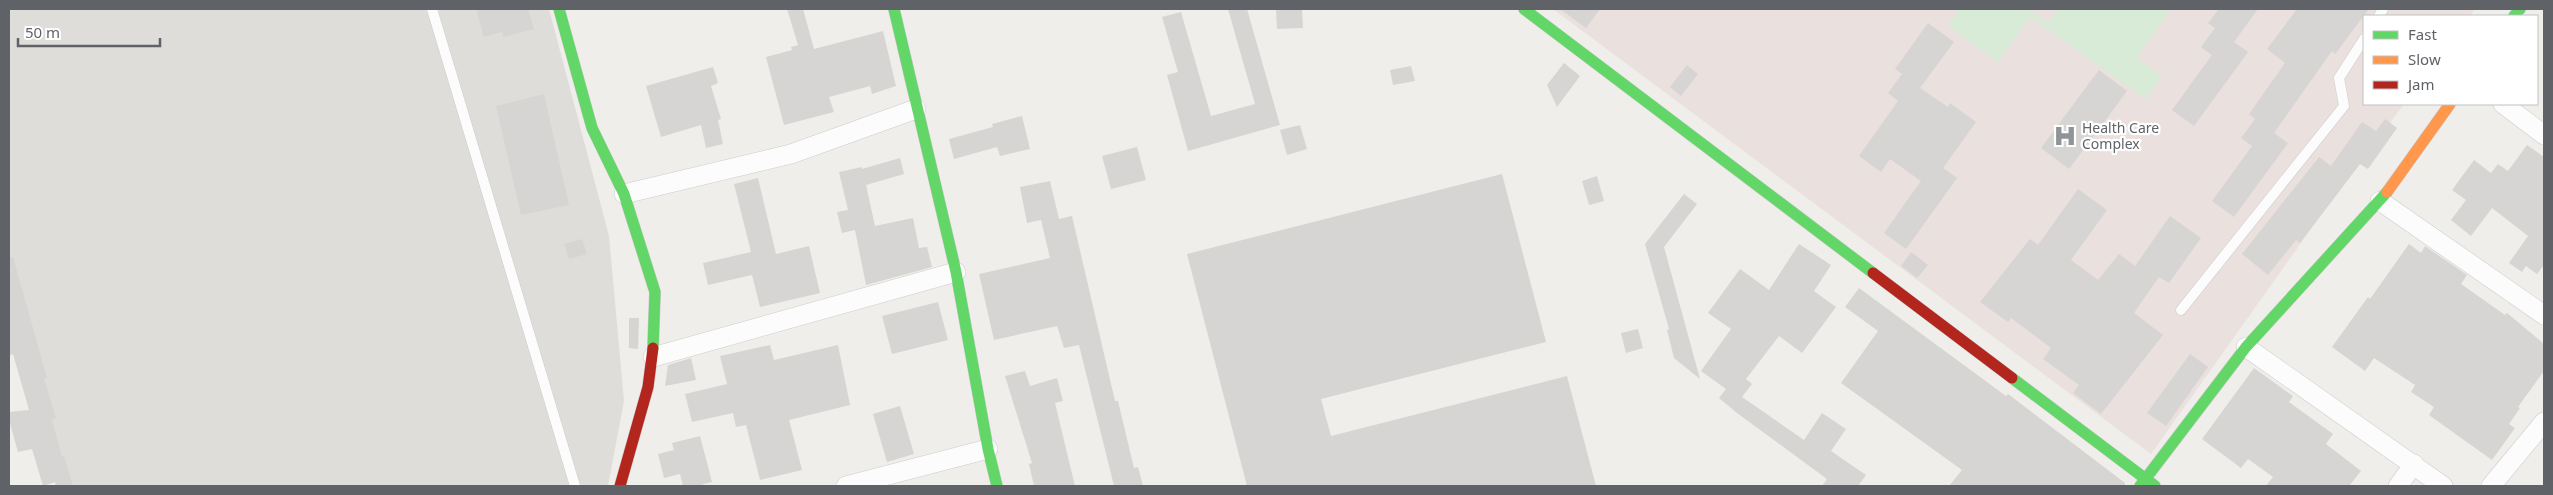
<svg xmlns="http://www.w3.org/2000/svg" width="2553" height="495" viewBox="0 0 2553 495" font-family="'Noto Sans',sans-serif">
<style>
.industrial{fill:#dfddda}
.medical{fill:#eae0de}
.green{fill:#d8ebd6}
.building{fill:#d6d5d3}
.lines{fill:none;stroke-linecap:round;stroke-linejoin:round}
.lane-casing{stroke:#cbcccc;stroke-width:11}
.street-casing{stroke:#cbcccc;stroke-width:20}
.fast-casing{stroke:#cacacb;stroke-width:12}
.slow-casing{stroke:#cacacb;stroke-width:12}
.jam-casing{stroke:#cacacb;stroke-width:12}
.lane{stroke:#fdfcfc;stroke-width:10}
.street{stroke:#fdfcfc;stroke-width:19}
.fast{stroke:#63d668;stroke-width:11}
.slow{stroke:#ff974d;stroke-width:11}
.jam{stroke:#b3261e;stroke-width:11}
.labels{text-anchor:middle;stroke-width:4.5;stroke-linejoin:round;paint-order:stroke}
.poi-label{font-size:14px;fill:#5f6368;stroke:#fff;text-anchor:start}
</style>
<rect width="100%" height="100%" fill="#efeeea"/>
<!-- industrial -->
<path class="industrial" d="M9 9H549L609 236 624 401 608 486H65L9 284Z"/>
<!-- medical -->
<path class="medical" d="M1553 9H2475L2470 16H2364V104H2404L2313 226 2151 454Z"/>
<!-- green -->
<path class="green" d="M1960 9H2027L2048 23 2059 9H2171L2136 58 2162 76 2146 99 2030 17 1998 62 1948 26Z"/>
<!-- building -->
<g class="building">
<path d="M476 9H528L534 29 503 37 502 32 484 37Z"/>
<path d="M787 9H803L814 49 883 31 896 86 872 94 870 86 829 97 834 112 784 125 766 57 792 50 791 47 798 45Z"/>
<path d="M1228 9H1247L1280 125 1188 151 1167 75 1178 72 1162 17 1181 12 1211 116 1255 104Z"/>
<path d="M1276 9H1302L1303 28 1277 29Z"/>
<path d="M1560 9H1600L1586 28Z"/>
<path d="M2219 9H2258L2234 42 2248 52 2194 126 2172 110 2212 55 2201 47 2215 28 2208 23Z"/>
<path d="M2297 9H2369L2335 54 2332 51 2274 133 2288 143 2234 217 2212 201 2252 146 2241 138 2255 119 2249 114 2285 63 2267 49Z"/>
<path d="M1928 23 1954 42 1920 88 1948 107 1950 103 1976 122 1943 168 1957 178 1906 249 1884 233 1921 181 1890 159 1881 172 1859 156 1898 101 1888 93 1902 74 1895 69Z"/>
<path d="M1564 63 1580 76 1557 107 1547 85Z"/>
<path d="M1687 65 1698 74 1681 96 1670 87Z"/>
<path d="M1411 66 1415 81 1393 85 1390 70Z"/>
<path d="M713 67 718 83 711 86 721 119 718 120 723 144 706 148 701 125 661 137 646 86Z"/>
<path d="M2099 70 2127 91 2069 169 2041 148Z"/>
<path d="M544 94 569 205 521 215 496 106Z"/>
<path d="M1022 116 1030 149 1000 156 997 147 954 159 949 139 993 127 992 124Z"/>
<path d="M2385 119 2397 128 2368 169 2360 164 2300 243 2296 240 2268 275 2242 254 2319 157 2331 166 2362 122 2376 131Z"/>
<path d="M1300 125 1307 149 1287 155 1280 130Z"/>
<path d="M2527 145 2544 157V265L2537 274 2526 266 2522 272 2509 263 2528 236 2492 208 2471 236 2451 220 2466 200 2452 190 2474 160 2491 173 2498 164 2508 171Z"/>
<path d="M1137 147 1146 180 1111 189 1102 156Z"/>
<path d="M900 158 904 174 866 185 875 226 913 218 919 248 927 247 932 267 866 285 855 230 842 233 837 212 848 210 839 172 862 167V169Z"/>
<path d="M1502 174 1546 342 1321 399 1331 436 1567 376 1596 486H1247L1187 254Z"/>
<path d="M1597 176 1604 201 1589 205 1582 181Z"/>
<path d="M758 178 776 254 809 246 820 293 760 307 752 275 708 285 703 263 751 252 734 184Z"/>
<path d="M1050 181 1059 219 1072 216 1115 401H1118L1134 468 1138 467 1143 486H1114L1079 345 1064 348 1057 326 994 340 979 274 1050 258 1041 220 1027 223 1020 187Z"/>
<path d="M2078 189 2107 210 2071 260 2098 280 2119 254 2135 266 2170 216 2201 238 2169 283 2159 277 2134 313 2163 335 2101 414 2073 393 2079 385 2043 359 2051 348 2011 318 2008 322 1980 302 2030 239 2038 245Z"/>
<path d="M1684 194 1697 204 1664 247 1700 379 1674 358 1667 330 1669 329 1645 244Z"/>
<path d="M582 239 587 254 569 259 564 244Z"/>
<path d="M1799 244 1831 265 1814 291 1836 307 1802 353 1779 336 1746 379 1752 384 1742 397 1804 440 1822 413 1846 429 1831 451 1866 475 1858 486H1822L1827 479 1737 413 1719 398 1726 389 1701 371 1731 329 1708 313 1740 269 1769 290Z"/>
<path d="M2409 244 2421 253 2425 246 2467 275 2461 284 2505 315 2507 313 2544 344V371L2518 407 2520 408 2509 424 2515 428 2492 460 2429 415 2434 407 2411 392 2415 385 2374 358 2365 371 2332 347 2368 297 2370 299Z"/>
<path d="M1911 252 1928 265 1917 278 1901 266Z"/>
<path d="M13 257 47 378 44 379 56 418 52 420 62 457 64 456 73 486H56L55 482 43 486 32 449 18 452 9 420V412L29 410 13 354 9 356V258Z"/>
<path d="M1859 288 2006 396 2008 394 2125 483V486H1949L1962 470 1841 383 1878 331 1845 307Z"/>
<path d="M938 302 948 340 892 354 882 316Z"/>
<path d="M629 318H639L638 349 629 348Z"/>
<path d="M1638 329 1643 348 1626 353 1621 333Z"/>
<path d="M770 345 774 360 838 345 850 405 789 420 802 470 760 480 746 425 736 427 733 413 692 422 685 394 727 384 720 356Z"/>
<path d="M2190 354 2208 367 2166 426 2147 413Z"/>
<path d="M691 358 696 380 665 386 668 365Z"/>
<path d="M2254 368 2293 396 2289 402 2333 434 2326 444 2361 471 2349 486H2266L2273 477 2248 459 2241 468 2202 439Z"/>
<path d="M1025 371 1030 386 1057 378 1063 401 1055 403 1075 486H1034L1029 464 1032 463 1005 376Z"/>
<path d="M900 406 914 454 887 462 873 414Z"/>
<path d="M700 436 712 482 697 486H683L680 474 664 478 658 454 674 450 672 443Z"/>
</g>
<g class="lines">
<defs>
<g id="lane">
<path d="M432 9 575 486"/>
<path d="M2379 16 2383 9"/>
<path d="M2181 310 2344 106 2339 78 2364 39"/>
</g>
<g id="street">
<path d="M2503 104 2544 135"/>
<path d="M624 194 791 154 916 109"/>
<path d="M2380 201 2544 315"/>
<path d="M2246 347 2443 486"/>
<path d="M653 357 956 272"/>
<path d="M846 486 988 449"/>
<path d="M2398 486 2414 464"/>
<path d="M2491 486 2544 422"/>
</g>
<g id="fast">
<path d="M559 9 592 128 624 194 655 292 653 348"/>
<path d="M894 9 956 272 988 449 997 486"/>
<path d="M1524 9 1873 273"/>
<path d="M2514 16 2520 9"/>
<path d="M2012 378 2155 486"/>
<path d="M2140 486 2246 347 2387 192"/>
</g>
<path id="slow" d="M2387 192 2450 104"/>
<g id="jam">
<path d="M1873 273 2012 378"/>
<path d="M620 486 648 387 653 348"/>
</g>
</defs>
<!-- lane casing -->
<use href="#lane" class="lane-casing"/>
<!-- street casing -->
<use href="#street" class="street-casing"/>
<!-- fast casing -->
<use href="#fast" class="fast-casing"/>
<!-- slow casing -->
<use href="#slow" class="slow-casing"/>
<!-- jam casing -->
<use href="#jam" class="jam-casing"/>
<!-- lane -->
<use href="#lane" class="lane"/>
<!-- street -->
<use href="#street" class="street"/>
<!-- fast -->
<use href="#fast" class="fast"/>
<!-- slow -->
<use href="#slow" class="slow"/>
<!-- jam -->
<use href="#jam" class="jam"/>
</g>
<!-- icons -->
<defs>
<symbol id="hospital-bare" viewBox="-9 -9 18 18"><path d="M-5-5h3v3.5h4V-5h3V5h-3V1.5h-4V5h-3Z" fill="#919496" stroke="#fff" stroke-width="2.5" paint-order="stroke"/></symbol>
</defs>
<g fill-rule="evenodd">
<use href="#hospital-bare" x="2049" y="120" width="32" height="32"/>
</g>
<g class="labels">
<!-- poi labels -->
<g class="poi-label">
<text x="2082" y="133">Health Care<tspan x="2082" dy="16">Complex</tspan></text>
</g>
</g>
<!-- border -->
<rect width="2553" height="495" fill="none" stroke="#5f6368" stroke-width="20"/>
<!-- legend -->
<rect x="2363" y="15" width="175" height="90" fill="#ffffff" stroke="#bfc1c3"/>
<rect x="2373" y="31" width="25" height="8" fill="#63d668" stroke="#bfc1c3"/>
<text x="2408" y="40" font-size="15" fill="#5f6368">Fast</text>
<rect x="2373" y="56" width="25" height="8" fill="#ff974d" stroke="#bfc1c3"/>
<text x="2408" y="65" font-size="15" fill="#5f6368">Slow</text>
<rect x="2373" y="81" width="25" height="8" fill="#b3261e" stroke="#bfc1c3"/>
<text x="2408" y="90" font-size="15" fill="#5f6368">Jam</text>
<!-- scale -->
<path d="M18 38v8h142v-8" fill="none" stroke="#5f6368" stroke-width="2.5"/>
<text x="25" y="38" font-size="15" fill="#5f6368" stroke="#ffffff" stroke-width="4" paint-order="stroke">50 m</text>
</svg>
